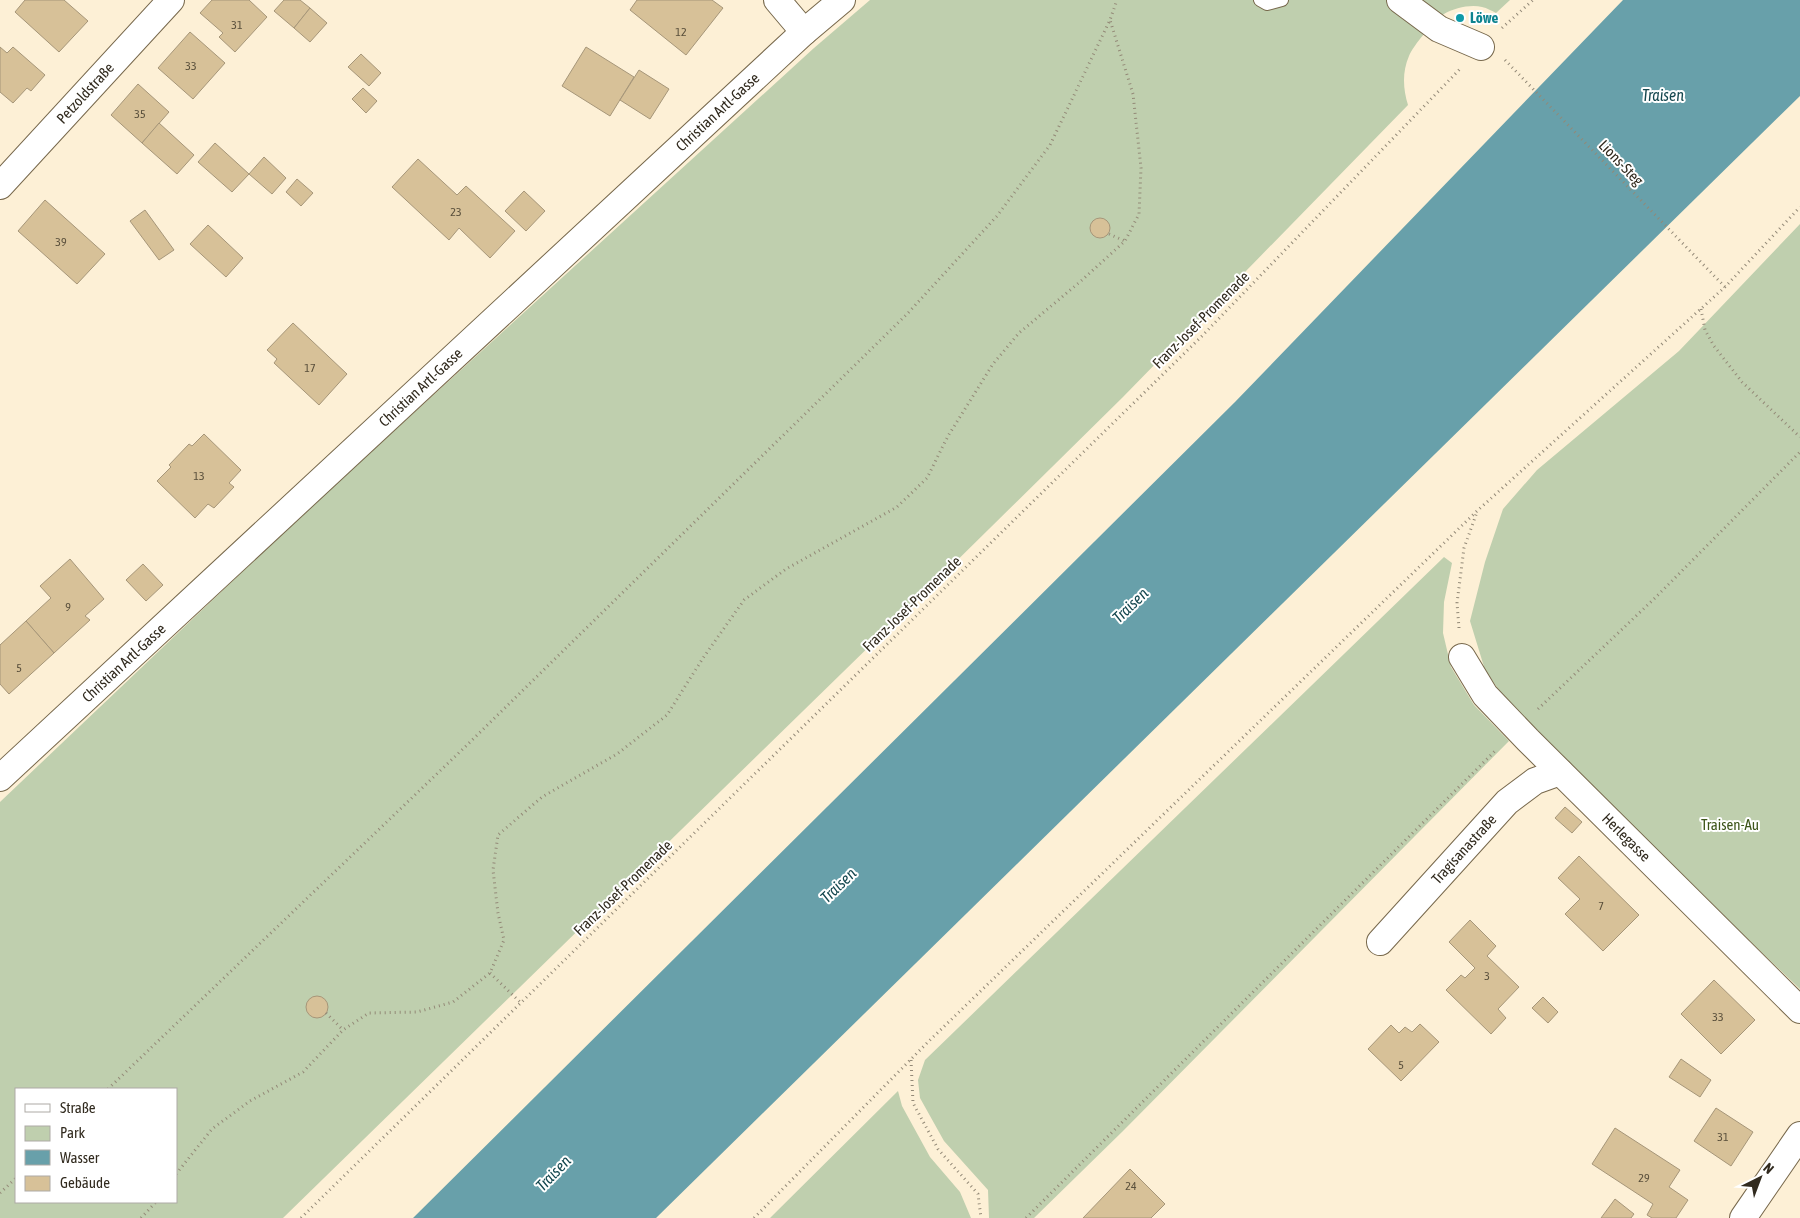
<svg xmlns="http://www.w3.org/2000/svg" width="1800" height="1218" viewBox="0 0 1800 1218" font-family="'Asap Condensed',sans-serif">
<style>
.green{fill:#bfcfae;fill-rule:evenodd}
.water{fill:#68a0aa}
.building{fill:#d7c198;stroke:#a69679}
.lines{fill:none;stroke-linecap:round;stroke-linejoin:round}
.lane-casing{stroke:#77684c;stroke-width:14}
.street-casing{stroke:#77684c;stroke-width:28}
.path{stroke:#938977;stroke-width:3;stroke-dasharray:1 4;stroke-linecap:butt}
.lane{stroke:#fff;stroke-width:12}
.street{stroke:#fff;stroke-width:26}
.culture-dot{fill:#0f9aa8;stroke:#fff;stroke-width:2}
.labels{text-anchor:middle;stroke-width:4;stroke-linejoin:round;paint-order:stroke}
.number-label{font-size:12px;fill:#5a503c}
.culture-label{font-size:15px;font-weight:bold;fill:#0d838f;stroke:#fff;text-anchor:start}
.street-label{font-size:15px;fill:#312a1e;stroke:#fff}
.park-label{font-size:15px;fill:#3d551a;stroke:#fff}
.water-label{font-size:16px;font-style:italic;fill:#14474f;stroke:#fff}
</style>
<rect width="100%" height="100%" fill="#fdf0d6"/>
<!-- green -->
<g class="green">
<path d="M870 0H1510L1496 13C1492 11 1487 8 1482 7 1471 4 1454 8 1444 14 1435 19 1413 46 1409 56 1402 72 1403 89 1408 105L1123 397 923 594 283 1218H0V802L304 513 814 48ZM16 1089H176V1202H16Z"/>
<path d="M1800 224V989L1524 726 1485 670 1470 621 1485 562 1503 509 1537 470 1679 351Z"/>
<path d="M1444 557 1452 563 1444 602 1443 633 1451 667 1474 705 1509 741 1123 1131 1034 1218H989L988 1190 944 1141 920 1098 918 1080 925 1060Z"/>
<path d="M898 1091 902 1106 930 1157 960 1192 971 1218H770Z"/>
</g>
<!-- water -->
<path class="water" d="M1623 0H1800V96L656 1218H413L1235 402Z"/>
<!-- building -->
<g class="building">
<path d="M25 0H64L88 21 59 52 15 12Z"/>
<path d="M212 0H249L267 17 235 52 219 37 223 33 200 13Z"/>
<path d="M284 0H300L310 8 294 28 274 11Z"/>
<path d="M637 0H712L723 8 686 55 630 10Z"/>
<path d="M310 8 327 23 310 42 294 28Z"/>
<path d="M190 32 225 63 193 99 158 68Z"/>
<path d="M0 47 7 53 13 47 45 75 31 91 27 88 13 103 0 92Z"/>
<path d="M586 47 634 77 610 116 562 86Z"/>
<path d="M361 54 381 73 369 86 348 67Z"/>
<path d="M639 70 669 89 650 119 620 100Z"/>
<path d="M138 84 169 112 142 143 111 115Z"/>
<path d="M363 88 377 101 366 113 352 99Z"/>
<path d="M159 123 194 155 177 174 142 143Z"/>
<path d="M215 143 249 174 232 192 198 162Z"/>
<path d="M264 157 286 178 272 194 249 174Z"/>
<path d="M418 159 457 195 466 186 515 231 490 258 459 228 449 240 392 187Z"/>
<path d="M297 179 313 193 301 206 286 192Z"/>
<path d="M524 191 545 211 526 231 505 211Z"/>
<path d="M45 200 105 254 77 284 18 231Z"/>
<path d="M145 210 174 250 159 260 130 221Z"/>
<circle cx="1100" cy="228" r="10"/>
<path d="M208 225 243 258 226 277 190 244Z"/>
<path d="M293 323 347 374 319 405 274 363 277 359 267 350Z"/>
<path d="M204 434 241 470 229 483 234 487 214 508 208 504 195 518 157 481 171 467 169 465 189 444 192 446Z"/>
<path d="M70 559 104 599 85 616 90 620 54 653 26 621 51 598 40 586Z"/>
<path d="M143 564 163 585 146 601 126 580Z"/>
<path d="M26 621 54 653 9 694 0 684V645Z"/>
<path d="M1565 807 1582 822 1572 833 1555 818Z"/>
<path d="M1579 856 1639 915 1603 951 1565 914 1580 899 1558 878Z"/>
<path d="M1470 920 1496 946 1487 956 1519 987 1498 1009 1506 1018 1491 1034 1446 990 1461 975 1465 978 1475 968 1449 942Z"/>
<path d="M1714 980 1755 1020 1721 1054 1681 1014Z"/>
<circle cx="317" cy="1007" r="11"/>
<path d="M1543 997 1558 1012 1548 1023 1532 1008Z"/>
<path d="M1420 1024 1439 1042 1401 1081 1368 1049 1391 1025 1399 1033 1405 1027 1412 1032Z"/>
<path d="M1681 1059 1711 1080 1700 1097 1669 1077Z"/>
<path d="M1716 1108 1753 1132 1731 1166 1694 1141Z"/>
<path d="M1615 1128 1680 1170 1669 1187 1688 1200 1676 1218H1652L1647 1215 1653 1204 1592 1164Z"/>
<path d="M1130 1169 1165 1204 1151 1218H1083Z"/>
<path d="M1615 1199 1634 1214 1631 1218H1601Z"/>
</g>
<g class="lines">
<defs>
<path id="lane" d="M1260 0 1267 4 1282 0"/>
<g id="street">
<path d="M777 0 804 32"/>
<path d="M1400 0 1439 29 1481 47"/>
<path id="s1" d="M0 186 171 0"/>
<path id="s2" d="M1462 657 1485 695 1528 740 1800 1010"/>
<path id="s3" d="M0 778 804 32 842 0"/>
<path id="s4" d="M1380 942 1507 802 1535 781 1560 772"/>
<path d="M1743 1218 1800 1135"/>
</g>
</defs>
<!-- lane casing -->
<use href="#lane" class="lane-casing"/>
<!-- street casing -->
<use href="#street" class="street-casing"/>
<!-- path -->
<g class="path">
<path d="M1502 28 1533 0"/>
<path d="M1505 60 1725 287"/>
<path d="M1109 234 1125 241"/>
<path d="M1701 309 1705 330 1714 346 1742 382 1800 437"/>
<path d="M1459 628 1457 603 1464 548 1477 512"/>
<path d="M1538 709 1655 598 1800 452"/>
<path d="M490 973 521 1003"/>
<path d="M326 1013 343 1030"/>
<path d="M911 1060 913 1103 938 1149 978 1194 981 1218"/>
<path d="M108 1089 466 746 908 313 997 216 1050 145 1110 20 1117 0"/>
<path d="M176 1174 212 1129 250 1101 303 1072 343 1030 369 1013 417 1012 453 1002 490 973 504 940 498 913 493 870 498 835 542 797 617 754 667 715 703 658 744 600 786 569 897 507 927 478 948 436 993 364 1019 333 1081 281 1125 241 1139 214 1141 168 1133 94 1110 20"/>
<path d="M0 1193 16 1178"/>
<path d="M141 1218 156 1202"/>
<path d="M301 1218 1201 337 1460 69"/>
<path d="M754 1218 928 1042 1477 511 1725 287 1800 207"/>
<path d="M1026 1218 1496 750"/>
</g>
<!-- lane -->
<use href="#lane" class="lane"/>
<!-- street -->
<use href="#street" class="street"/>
</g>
<!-- markers -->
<circle class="culture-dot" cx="1460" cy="18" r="5"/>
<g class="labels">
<!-- number labels -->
<g class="number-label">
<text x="237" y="29">31</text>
<text x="681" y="36">12</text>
<text x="191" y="70">33</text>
<text x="140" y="118">35</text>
<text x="456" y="216">23</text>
<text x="61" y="246">39</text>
<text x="310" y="372">17</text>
<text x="199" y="480">13</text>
<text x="68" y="611">9</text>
<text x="19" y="672">5</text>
<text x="1601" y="910">7</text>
<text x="1487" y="980">3</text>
<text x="1718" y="1021">33</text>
<text x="1401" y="1069">5</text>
<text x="1723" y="1141">31</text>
<text x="1644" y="1182">29</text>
<text x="1131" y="1190">24</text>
</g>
<!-- culture labels -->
<g class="culture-label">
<text x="1470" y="23">Löwe</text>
</g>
<!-- street labels -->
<g class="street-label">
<text dy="5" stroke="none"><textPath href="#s1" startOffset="126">Petzoldstraße</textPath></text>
<text dy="5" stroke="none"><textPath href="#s3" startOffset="979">Christian Artl-Gasse</textPath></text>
<text transform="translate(1621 163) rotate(46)" y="5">Lions-Steg</text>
<text transform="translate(1201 320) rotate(-45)" y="5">Franz-Josef-Promenade</text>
<text dy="5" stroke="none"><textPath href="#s3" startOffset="574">Christian Artl-Gasse</textPath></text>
<text transform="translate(912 604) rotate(-44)" y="5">Franz-Josef-Promenade</text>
<text dy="5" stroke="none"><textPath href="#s3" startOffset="169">Christian Artl-Gasse</textPath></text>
<text dy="5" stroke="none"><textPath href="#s2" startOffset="245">Herlegasse</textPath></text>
<text dy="5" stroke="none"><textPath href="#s4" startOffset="125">Tragisanastraße</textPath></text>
<text transform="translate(623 888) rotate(-44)" y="5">Franz-Josef-Promenade</text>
</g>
<!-- park labels -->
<g class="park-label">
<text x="1730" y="830">Traisen-Au</text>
</g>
<!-- water labels -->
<g class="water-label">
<text x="1663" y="101">Traisen</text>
<text transform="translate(1130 605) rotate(-44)" y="6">Traisen</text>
<text transform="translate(838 885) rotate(-44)" y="6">Traisen</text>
<text transform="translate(553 1173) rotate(-46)" y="6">Traisen</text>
</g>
</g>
<!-- legend -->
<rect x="15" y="1088" width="162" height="115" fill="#ffffff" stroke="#adaaa5"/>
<rect x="25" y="1104" width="25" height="8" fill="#ffffff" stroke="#adaaa5"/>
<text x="60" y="1113" font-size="15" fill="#312a1e">Straße</text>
<rect x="25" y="1126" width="25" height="15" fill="#bfcfae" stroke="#adaaa5"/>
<text x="60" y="1138" font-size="15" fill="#312a1e">Park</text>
<rect x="25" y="1150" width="25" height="15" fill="#68a0aa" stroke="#adaaa5"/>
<text x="60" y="1163" font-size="15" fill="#312a1e">Wasser</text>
<rect x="25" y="1176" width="25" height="15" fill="#d7c198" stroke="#adaaa5"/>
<text x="60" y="1188" font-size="15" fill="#312a1e">Gebäude</text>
<!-- north arrow -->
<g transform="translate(1760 1178) rotate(42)" stroke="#ffffff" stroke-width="4" paint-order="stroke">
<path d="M0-4L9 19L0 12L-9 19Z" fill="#312a1e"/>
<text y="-8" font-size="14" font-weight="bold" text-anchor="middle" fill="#312a1e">N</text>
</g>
</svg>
